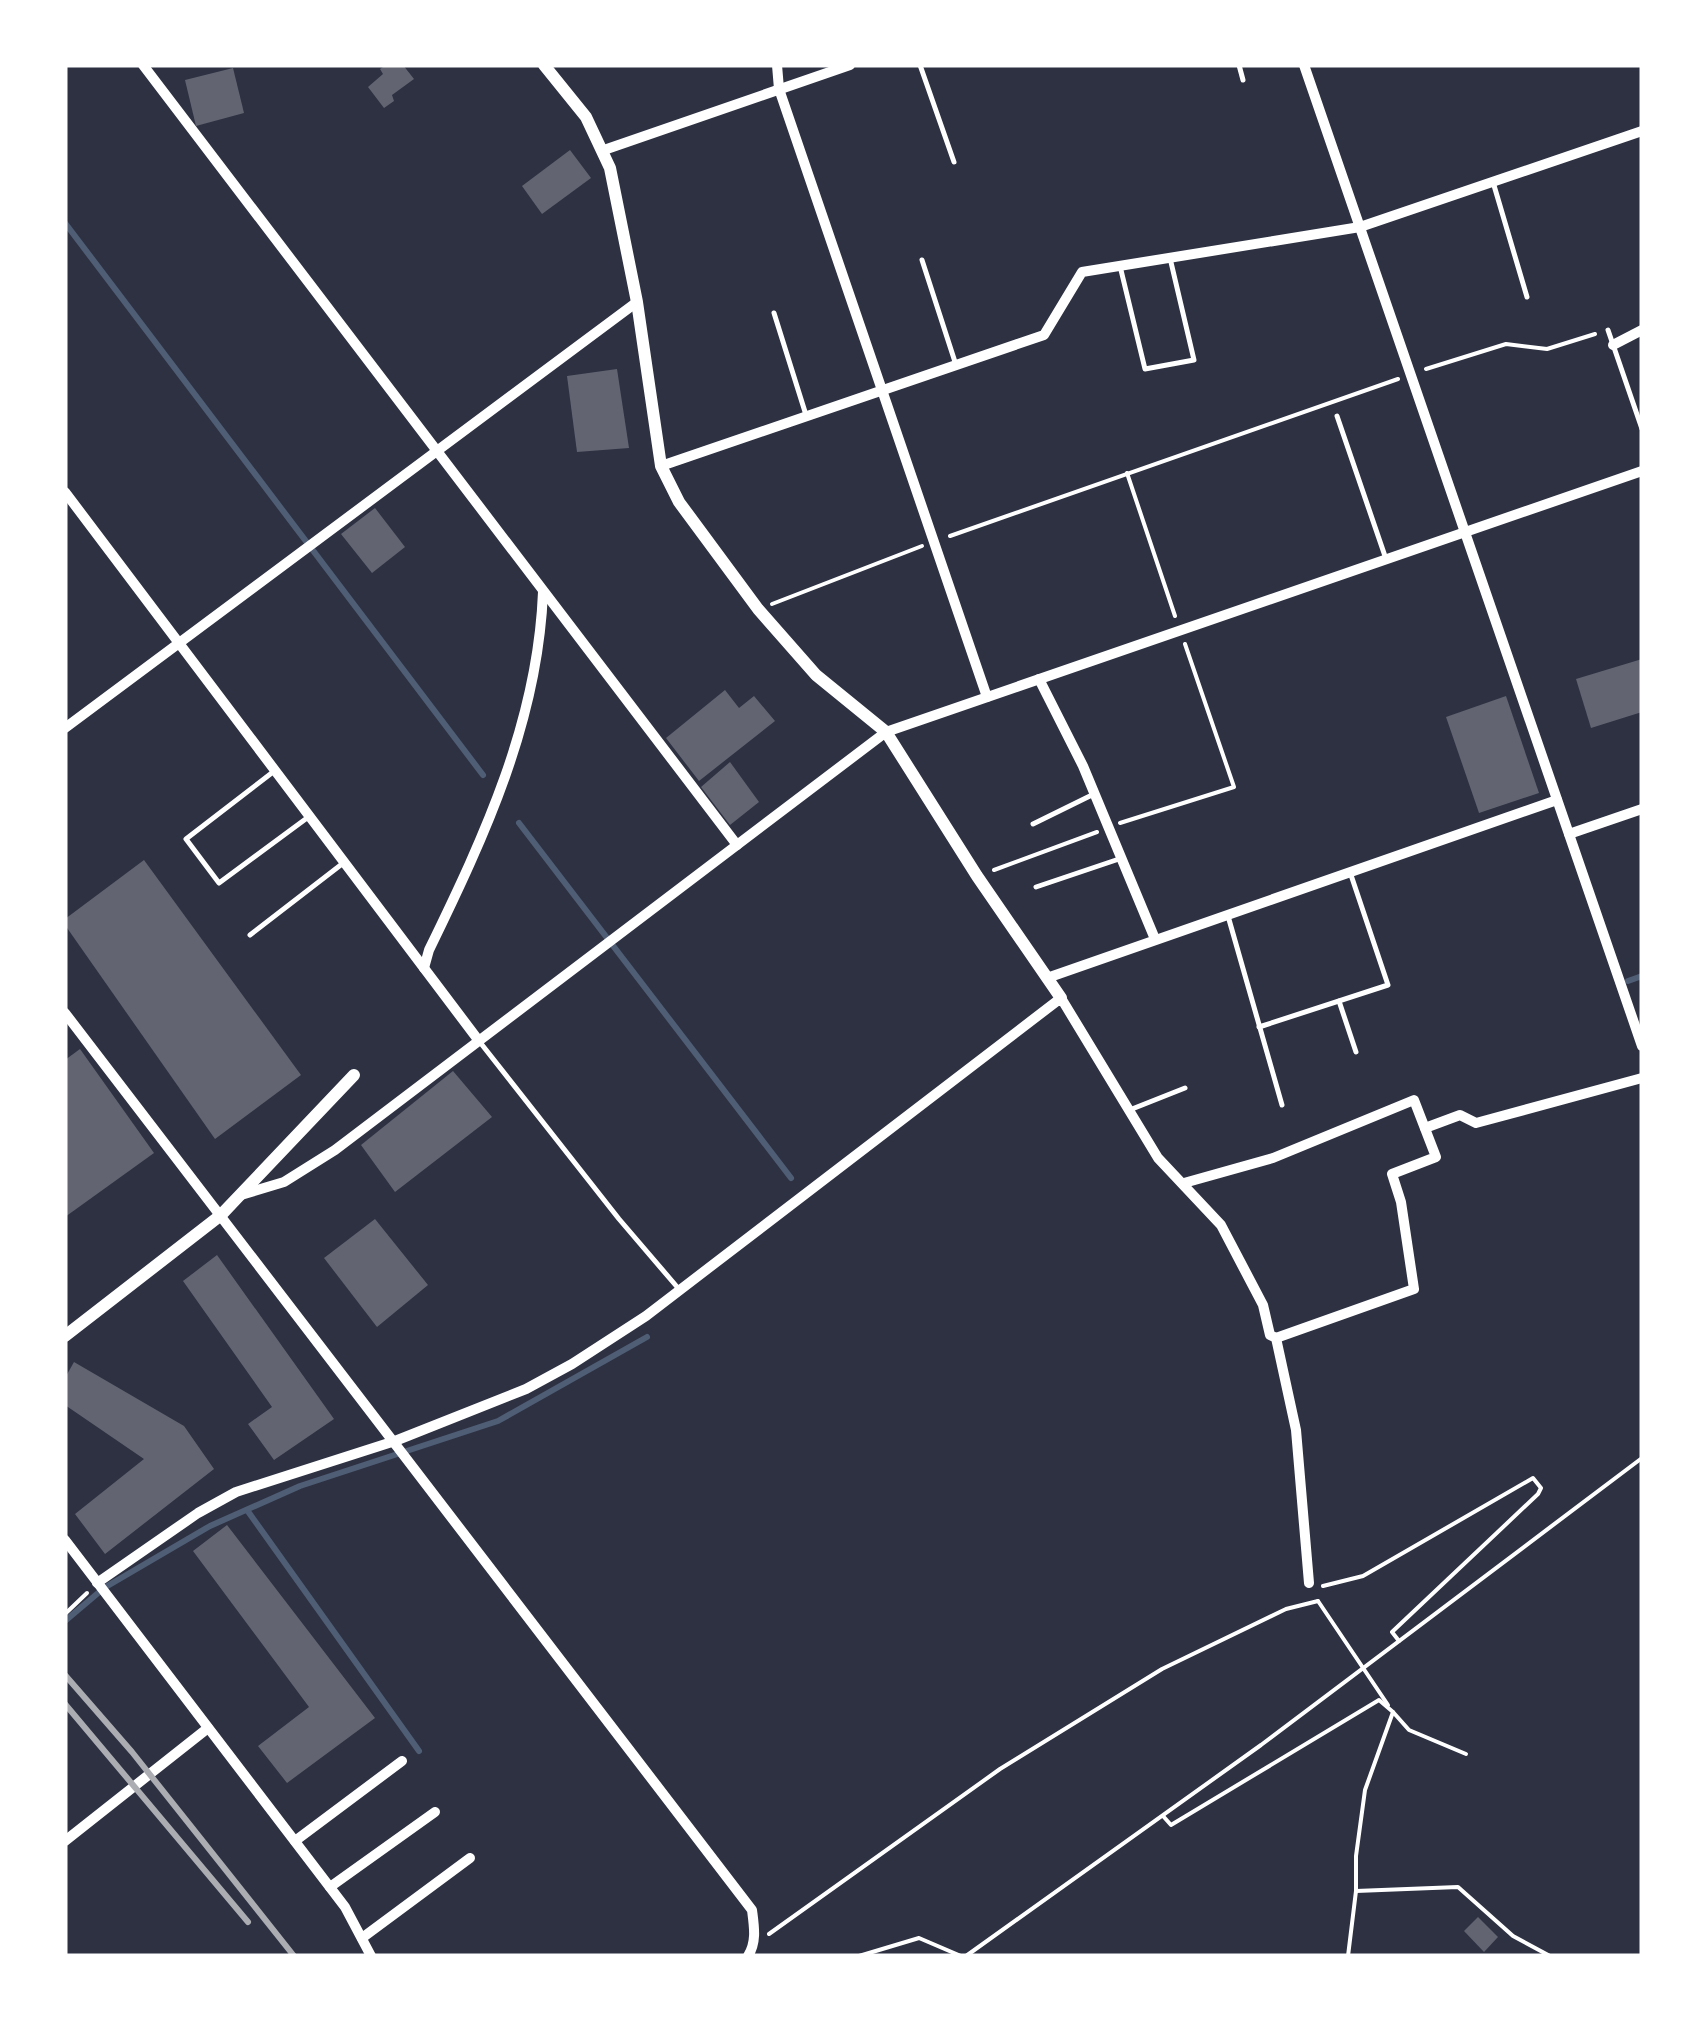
<svg xmlns="http://www.w3.org/2000/svg" width="1707" height="2021" viewBox="0 0 1707 2021" font-family="'Fira Sans',sans-serif">
<style>
.lines{fill:none;stroke-linecap:round;stroke-linejoin:round}
.stream{stroke:#4f5d75;stroke-width:6}
.building{fill:#626471}
.path{stroke:#fff;stroke-width:4}
.service{stroke:#fff;stroke-width:5}
.minor{stroke:#fff;stroke-width:10}
.tertiary{stroke:#fff;stroke-width:12}
.rail{stroke:#abadb3;stroke-width:6}
</style>
<rect width="100%" height="100%" fill="#2d3142"/>
<g class="lines">
<!-- stream -->
<g class="stream">
<path d="M65 223 483 775"/>
<path d="M519 823 791 1178"/>
<path d="M1628 981 1642 976"/>
<path d="M247 1510 419 1751"/>
<path d="M65 1621 104 1588 210 1526 300 1486 498 1421 647 1337"/>
</g>
</g>
<!-- building -->
<g class="building">
<path d="M386 65H403L414 79 392 95 394 101 384 108 368 87 383 74 380 69Z"/>
<path d="M233 68 244 113 196 126 185 80Z"/>
<path d="M570 150 591 178 542 214 522 186Z"/>
<path d="M617 369 629 448 577 452 567 376Z"/>
<path d="M375 508 405 547 372 573 341 534Z"/>
<path d="M1642 659V712L1591 728 1576 679Z"/>
<path d="M725 690 739 708 754 696 775 721 699 781 666 738Z"/>
<path d="M1506 696 1539 793 1479 813 1446 717Z"/>
<path d="M730 762 759 802 730 825 701 787Z"/>
<path d="M144 860 301 1075 215 1139 65 925V919Z"/>
<path d="M80 1049 154 1153 65 1217V1060Z"/>
<path d="M453 1071 492 1117 395 1192 361 1145Z"/>
<path d="M375 1219 428 1285 377 1327 324 1258Z"/>
<path d="M217 1255 334 1419 274 1460 248 1424 272 1407 183 1281Z"/>
<path d="M74 1362 184 1426 214 1469 105 1554 75 1514 144 1459 65 1405V1378Z"/>
<path d="M227 1525 375 1718 287 1783 258 1746 309 1707 193 1551Z"/>
<path d="M1478 1917 1498 1937 1484 1952 1464 1931Z"/>
</g>
<g class="lines">
<!-- path -->
<g class="path">
<path d="M1426 369 1506 344 1547 349 1595 334"/>
<path d="M1127 473 1175 616"/>
<path d="M950 536 1398 379"/>
<path d="M772 604 922 546"/>
<path d="M1120 823 1234 787 1185 644"/>
<path d="M994 870 1097 832"/>
<path d="M1323 1586 1363 1576 1533 1478 1541 1488 1538 1494 1392 1632 1399 1641"/>
<path d="M1318 1601 1388 1705"/>
<path d="M65 1614 87 1593"/>
<path d="M1393 1712 1409 1730 1466 1754"/>
<path d="M1163 1816 1171 1825 1379 1700 1393 1712 1365 1790 1356 1856V1891L1348 1956"/>
<path d="M1356 1891 1458 1887 1513 1936 1550 1956"/>
<path d="M769 1934 1000 1769 1162 1669 1286 1609 1318 1601"/>
<path d="M859 1956 919 1938 961 1956"/>
<path d="M966 1956 1261 1745 1642 1458"/>
</g>
<!-- service -->
<g class="service">
<path d="M920 65 954 162"/>
<path d="M1239 65 1243 80"/>
<path d="M1493 182 1527 297"/>
<path d="M922 260 956 365"/>
<path d="M1120 266 1145 369 1194 360 1170 258"/>
<path d="M774 313 806 415"/>
<path d="M1608 330 1642 429"/>
<path d="M1337 416 1386 559"/>
<path d="M273 772 186 839 219 883 307 818"/>
<path d="M1033 824 1094 794"/>
<path d="M1036 887 1122 858"/>
<path d="M1228 916 1282 1105"/>
<path d="M250 935 342 864"/>
<path d="M1339 1001 1356 1052"/>
<path d="M1259 1027 1388 985 1351 875"/>
<path d="M479 1041 619 1219 678 1288"/>
<path d="M1132 1109 1185 1088"/>
</g>
<!-- minor -->
<g class="minor">
<path d="M143 65 737 845"/>
<path d="M777 65 779 89 987 697"/>
<path d="M1304 65 1642 1046"/>
<path d="M604 150 850 65"/>
<path d="M1613 345 1642 330"/>
<path d="M661 466 1044 335 1082 272 1360 227 1642 131"/>
<path d="M65 492 479 1041"/>
<path d="M1039 679 1083 766 1155 939"/>
<path d="M65 728 637 302"/>
<path d="M1569 834 1642 809"/>
<path d="M424 968 429 950C485 835 538 721 543 592"/>
<path d="M1047 978 1557 800"/>
<path d="M65 1013 752 1910C754 1926 757 1942 748 1956"/>
<path d="M1425 1128 1460 1115 1476 1123 1642 1078"/>
<path d="M1184 1183 1273 1158 1414 1100 1436 1157 1392 1174 1401 1202 1414 1289 1276 1338"/>
<path d="M241 1195 284 1182 335 1150 886 732 1642 471"/>
<path d="M65 1540 345 1907 371 1956"/>
<path d="M97 1583 198 1513 236 1492 395 1441 526 1389 572 1364 646 1316 1061 998 1158 1158 1221 1225 1263 1305 1270 1335 1276 1338 1296 1430 1309 1583"/>
<path d="M65 1841 208 1728"/>
<path d="M295 1841 402 1761"/>
<path d="M330 1887 435 1812"/>
<path d="M362 1938 470 1858"/>
</g>
<!-- tertiary -->
<g class="tertiary">
<path d="M544 65 586 117 610 168 637 302 661 466 679 502 758 609 816 675 886 732 977 876 1061 998"/>
<path d="M65 1336 221 1215 354 1075"/>
</g>
<!-- rail -->
<g class="rail">
<path d="M65 1675 132 1752 294 1956"/>
<path d="M65 1704 248 1922"/>
</g>
</g>
<!-- border -->
<rect width="1707" height="2021" fill="none" stroke="#ffffff" stroke-width="135"/>
</svg>
